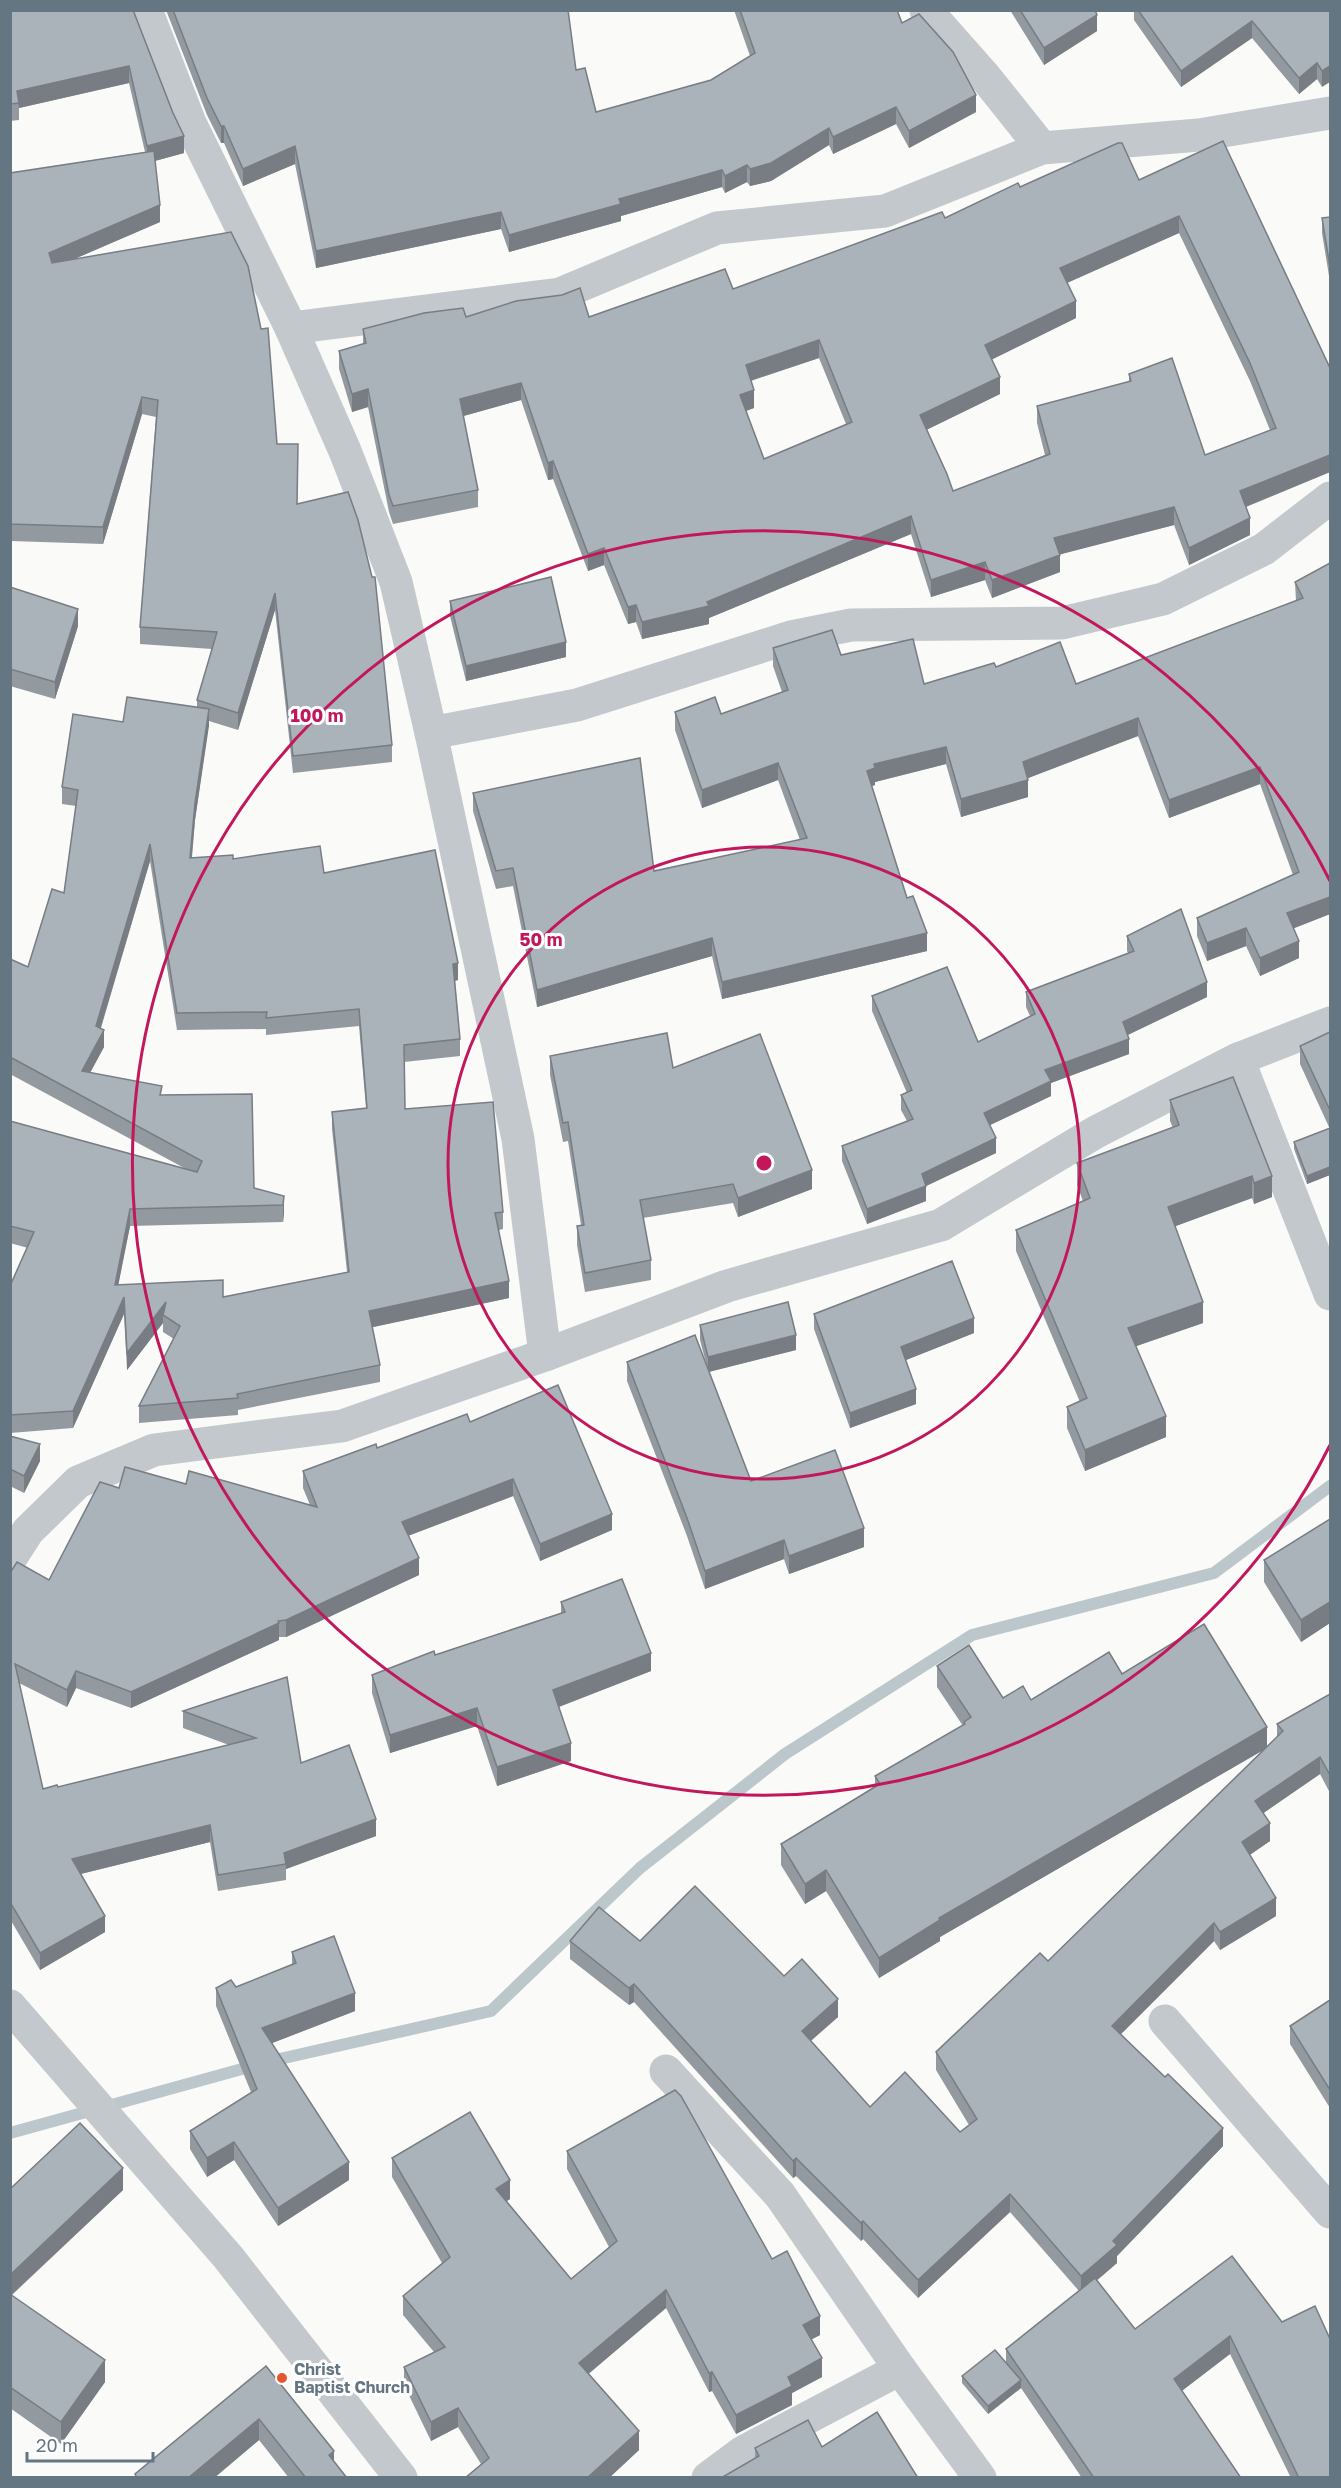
<svg xmlns="http://www.w3.org/2000/svg" width="1341" height="2488" viewBox="0 0 1341 2488" font-family="'Golos Text',sans-serif">
<style>
.lines{fill:none;stroke-linecap:round;stroke-linejoin:round}
.stream{stroke:#bbc7cb;stroke-width:12}
.minor{stroke:#c3c8cc;stroke-width:33}
.wall{fill:#929a9f;fill-rule:evenodd}
.shaded-wall{fill:#777d82}
.building{fill:#aab3b9;stroke:#777d82;stroke-width:1.5;fill-rule:evenodd}
.ring{fill:none;stroke:#c2185b;stroke-width:3}
.poi-dot{fill:#e4572e;stroke:#fff;stroke-width:2}
.labels{text-anchor:middle;stroke-width:6;stroke-linejoin:round;paint-order:stroke}
.poi-label{font-size:16px;font-weight:bold;fill:#657683;stroke:#fff;text-anchor:start}
.centre{fill:#c2185b;stroke:#fff;stroke-width:3}
.ring-label{font-size:18px;text-anchor:middle;font-weight:bold;fill:#c2185b;stroke:#fff;stroke-width:6;stroke-linejoin:round;paint-order:stroke}
</style>
<rect width="100%" height="100%" fill="#fafaf8"/>
<g class="lines">
<!-- stream -->
<path class="stream" d="M10 2133 271 2061 491 2011 640 1868 785 1754 972 1635 1214 1573 1330 1486"/>
<!-- minor -->
<g class="minor">
<path d="M146 10 190 123 291 328 345 451 396 582 431 733 518 1139 545 1355"/>
<path d="M926 10 986 78 1042 148"/>
<path d="M291 328 560 294 717 228 885 211 1042 148 1199 135 1330 113"/>
<path d="M431 733 577 705 791 637 851 625 1062 623 1163 599 1264 549 1330 498"/>
<path d="M1238 1059 1330 1294"/>
<path d="M10 1559 28 1531 78 1482 154 1450 342 1426 545 1355 727 1286 941 1225 1096 1132 1238 1059 1330 1023"/>
<path d="M10 2006 228 2257 401 2478"/>
<path d="M1165 2021 1330 2212"/>
<path d="M666 2071 780 2195 900 2369 980 2478"/>
<path d="M708 2478 743 2452 900 2369"/>
</g>
</g>
<!-- wall -->
<g class="wall">
<path d="M10 10H133L184 153 155 161 160 222 74 259 277 444 297 504 392 745V762L293 773 275 610 238 730 209 721 195 820 192 858 233 859 324 873 458 980 455 981 460 1039V1056L404 1062 405 1109 503 1212V1229L499 1230 509 1298 372 1327 380 1365V1382L238 1410V1415L139 1423V1406L174 1339 163 1332V1323L127 1370 124 1314 73 1428 10 1433V1286L28 1248 10 1243V1121L186 1169 10 1074V959L28 967 64 893 76 806 62 804V787L123 722 197 707V700L212 649 140 644V627L156 417 142 414 103 544 10 541V173L145 152 129 83 19 108V120L10 121ZM150 861 177 1030 266 1029V1035L359 1026 366 1108 332 1112V1129L347 1272 223 1297 118 1284 130 1226 283 1222 284 1213V1196L254 1188 162 1095 90 1072 104 1047 101 1028Z"/>
<path d="M166 10H568L576 70 596 112 711 80 750 56 734 10H897L902 23 976 112 909 148 896 124 833 154 829 145 771 181 750 186 747 182 725 193 722 187 621 216V221L509 252 501 229 316 268 295 164 243 186 224 143H221L207 115Z"/>
<path d="M1010 10H1095L1097 31 1044 65Z"/>
<path d="M1134 10H1330L1322 87 1317 79 1299 94 1252 38 1181 87 1134 20Z"/>
<path d="M1223 141 1330 368V472L1246 507 1250 535 1189 565 1174 525 1060 554V572L992 598 985 580 931 597 911 534 709 618V624L642 639 636 622 628 624 604 565 588 571 553 479 548 480 521 400 463 416 478 490V507L393 524 389 512 368 407 352 412 339 369V351L363 344V329L466 317H589L733 289 945 218 1020 187 1139 180ZM1179 233 1250 381 1270 430 1205 455 1129 374V382L1037 406V423L1045 455 953 491 926 430 1000 394 992 359 1076 318 1067 283ZM819 358 846 424 764 459 746 411 754 408 751 381Z"/>
<path d="M1330 217V282L1322 233V218Z"/>
<path d="M1330 563V914L1294 928 1299 958 1260 976 1246 946 1207 961 1197 936V918L1293 875 1260 784 1169 818 1138 736 1028 778V797L961 817 946 764 875 782V785L872 786 907 898 927 951 722 999 712 956 537 1007 513 886 496 889 473 811V793L654 871 800 840 778 780 702 808 675 730V712L721 714 782 692 773 666V648L841 655 924 684 996 667 1076 684 1296 601 1295 582Z"/>
<path d="M10 587 78 626 55 699 10 686Z"/>
<path d="M450 601 566 657 466 681 450 616Z"/>
<path d="M1127 936 1207 997 1128 1035 1129 1054 1051 1083V1096L990 1125 996 1153 926 1186V1201L867 1224 842 1161V1146L907 1121 901 1110V1095L907 1093 872 1011V996L978 1042 1030 1016 1026 1007V992L1128 953 1127 951Z"/>
<path d="M1330 1032 1329 1127 1300 1064V1046Z"/>
<path d="M550 1056 673 1068 812 1189 738 1217 733 1203 643 1218 651 1260V1280L585 1292 577 1245V1226L581 1225 568 1141 563 1142 550 1075Z"/>
<path d="M1233 1077 1272 1197 1254 1204 1252 1198 1175 1226 1203 1323 1136 1346 1166 1437 1085 1471 1067 1428V1407L1080 1402 1016 1251V1230L1083 1201 1077 1185V1163L1173 1128 1170 1121V1100Z"/>
<path d="M1330 1128V1175L1307 1184 1294 1149V1142Z"/>
<path d="M814 1314 974 1333 906 1360 916 1404 850 1428 814 1329Z"/>
<path d="M700 1325 796 1350 709 1372 751 1481 864 1547 789 1574 784 1559 705 1589 687 1536 627 1381V1362L706 1363 700 1340Z"/>
<path d="M470 1422 612 1530 540 1561 513 1496 408 1536 419 1575 286 1637H279V1640L131 1708 76 1688 67 1707 19 1683 43 1789 58 1787 229 1745 183 1728V1711L287 1677 301 1763 376 1836 286 1869V1880L218 1891 210 1842 81 1874 105 1932 40 1970 10 1919V1573L49 1580 119 1488 186 1484 310 1505 303 1488V1471L377 1448Z"/>
<path d="M10 1436 40 1461 24 1493 10 1486Z"/>
<path d="M1330 1519V1623L1301 1642 1264 1582V1560Z"/>
<path d="M561 1602 651 1671 559 1707 571 1761 497 1786 477 1726 390 1753 372 1693V1675L435 1655 561 1613Z"/>
<path d="M937 1666 1003 1698 1031 1700 1122 1674 1267 1746 1277 1737V1724L1330 1694V1793L1320 1774 1263 1813 1270 1841 1250 1855 1276 1916 1220 1950 1214 1941 1121 2034 1223 2146 1117 2256V2263L1096 2281 1135 2329 1232 2256 1330 2478H1291L1230 2354 1181 2391 1241 2478H1082L1021 2388 988 2414 962 2383V2376L1006 2363V2349L1079 2291 1010 2212 918 2298 863 2239 861 2241 796 2176 793 2178 634 2002 629 2005 570 1959V1941H640L784 1976 838 2017 811 2041 870 2107 960 2132 969 2125 936 2070V2052L1048 1961 1263 1750 940 1937V1941L879 1978 826 1891 805 1904 781 1865V1844L875 1786V1776L963 1726 937 1687Z"/>
<path d="M292 1952 355 2011 272 2043 349 2180 278 2226 234 2160 207 2177 190 2149V2131L251 2092 216 2006V1988L236 1987 292 1964Z"/>
<path d="M1330 2000V2108L1290 2044V2026Z"/>
<path d="M567 2151 772 2259 820 2335 812 2339 822 2377 792 2393V2405L736 2434 712 2391 709 2392 666 2308 588 2374 639 2450 609 2478H465L481 2464 458 2427 431 2441 404 2385V2367L434 2352 403 2315V2296L442 2263 392 2177V2158L510 2199 507 2201 571 2279 609 2247 567 2169Z"/>
<path d="M10 2189 123 2190 12 2295 105 2382 61 2444 10 2408Z"/>
<path d="M266 2366 334 2462 347 2478H289L259 2440 214 2478H135V2474Z"/>
<path d="M822 2447 755 2458V2448Z"/>
</g>
<!-- shaded-wall -->
<g class="shaded-wall">
<path d="M1097 15V31L1044 65V48Z"/>
<path d="M1252 21V38L1181 87V71Z"/>
<path d="M1317 63V79L1299 94V78Z"/>
<path d="M129 66V83L19 108 17 91Z"/>
<path d="M1330 66V82L1322 87V71Z"/>
<path d="M976 95V112L909 148V131Z"/>
<path d="M896 107V124L833 154V137Z"/>
<rect x="221" y="126" width="3" height="17"/>
<path d="M829 128V145L771 181 750 186V169Z"/>
<path d="M184 136V153L147 163V146Z"/>
<path d="M295 146V164L243 186V169Z"/>
<path d="M747 165V182L725 193V176Z"/>
<path d="M722 170V187L621 216V221L509 252V235L619 199Z"/>
<path d="M160 205V222L49 270V253Z"/>
<path d="M501 212V229L316 268V251Z"/>
<path d="M1179 216V233L1060 286V268Z"/>
<path d="M1076 301V318L985 363V345Z"/>
<path d="M819 340V358L746 382V365Z"/>
<path d="M1000 377V394L920 433V415Z"/>
<path d="M521 383V400L460 417V399Z"/>
<path d="M368 389V407L352 412V394Z"/>
<path d="M754 390V408L740 413V395Z"/>
<path d="M142 397V414L103 544V527Z"/>
<path d="M1330 455V472L1240 509V491Z"/>
<path d="M553 461V479L548 480V463Z"/>
<path d="M1174 507V525L1054 556V538Z"/>
<path d="M911 516V534L709 618V624L642 639V622L707 602Z"/>
<path d="M1250 518V535L1189 565V548Z"/>
<path d="M604 548V565L588 571V554Z"/>
<path d="M1060 555V572L992 598V580Z"/>
<path d="M985 562V580L931 597V580Z"/>
<path d="M275 593V610L238 730V713Z"/>
<path d="M636 605V622L628 624V607Z"/>
<path d="M78 609V626L55 699V682Z"/>
<path d="M566 642V657L466 681V666Z"/>
<path d="M209 709V726L195 820 190 875V858L195 803Z"/>
<path d="M1138 718V736L1023 780V762Z"/>
<path d="M946 747V764L875 782V785L867 788V771L874 764Z"/>
<path d="M778 763V780L702 808V790Z"/>
<path d="M1260 767V784L1169 818V800Z"/>
<path d="M1028 780V797L961 817V799Z"/>
<path d="M150 844V861L96 1043V1026Z"/>
<path d="M1330 897V914L1287 931V913Z"/>
<path d="M1246 928V946L1207 961V943Z"/>
<path d="M927 933V951L722 999V982Z"/>
<path d="M712 938V956L537 1007V990Z"/>
<path d="M1299 941V958L1260 976V958Z"/>
<path d="M458 963V980L453 981V964Z"/>
<path d="M1207 982V997L1123 1037V1022Z"/>
<path d="M104 1030V1047L82 1088V1071Z"/>
<path d="M1129 1039V1054L1051 1083V1096L984 1128V1113L1045 1070Z"/>
<path d="M1329 1108H1330V1126L1329 1127Z"/>
<path d="M996 1138V1153L926 1186V1201L867 1224V1209L922 1174Z"/>
<path d="M1330 1167V1175L1307 1184V1176Z"/>
<path d="M812 1170V1189L738 1217V1198Z"/>
<path d="M1252 1176V1198L1168 1229V1207Z"/>
<path d="M1272 1176V1197L1254 1204V1183Z"/>
<path d="M284 1196V1213L283 1222V1205Z"/>
<path d="M130 1209V1226L115 1302V1285Z"/>
<path d="M509 1281V1298L369 1328V1311Z"/>
<path d="M124 1297V1314L73 1428V1411Z"/>
<path d="M166 1302 163 1315V1323L127 1370V1353Z"/>
<path d="M1203 1302V1323L1128 1349V1328Z"/>
<path d="M974 1318V1333L901 1362V1347Z"/>
<path d="M796 1335V1350L708 1372V1357Z"/>
<path d="M916 1389V1404L850 1428V1413Z"/>
<path d="M1166 1416V1437L1085 1471V1450Z"/>
<path d="M40 1444V1461L24 1493V1476Z"/>
<path d="M513 1479V1496L402 1538V1522Z"/>
<path d="M612 1514V1530L540 1561V1544Z"/>
<path d="M864 1528V1547L789 1574V1556Z"/>
<path d="M784 1540V1559L705 1589V1571Z"/>
<path d="M419 1558V1575L286 1637V1620Z"/>
<path d="M1330 1602V1623L1301 1642V1620Z"/>
<path d="M279 1623V1640L131 1708V1692Z"/>
<path d="M651 1653V1671L553 1709V1690Z"/>
<path d="M76 1671V1688L67 1707V1690Z"/>
<path d="M477 1708V1726L390 1753V1735Z"/>
<path d="M1267 1727V1748L940 1937V1941L879 1978V1958L939 1918Z"/>
<path d="M571 1743V1761L497 1786V1767Z"/>
<path d="M1320 1757V1774L1255 1819V1801Z"/>
<path d="M376 1819V1836L286 1869 284 1853Z"/>
<path d="M1270 1823V1841L1242 1860V1842Z"/>
<path d="M210 1825V1842L72 1876V1859Z"/>
<path d="M826 1870V1891L805 1904V1884Z"/>
<path d="M1276 1898V1916L1220 1950V1932Z"/>
<path d="M105 1916V1932L40 1970V1953Z"/>
<path d="M1214 1923V1941L1112 2043V2026Z"/>
<path d="M634 1984V2002L629 2005V1988Z"/>
<path d="M355 1993V2011L262 2047V2028Z"/>
<path d="M838 1999V2017L802 2048V2031Z"/>
<path d="M1223 2128V2146L1117 2256V2263L1081 2294V2276L1113 2241Z"/>
<path d="M234 2142V2160L207 2177V2158Z"/>
<path d="M796 2158V2176L793 2178V2161Z"/>
<path d="M349 2162V2180L278 2226V2208Z"/>
<path d="M123 2168V2190L10 2296V2275Z"/>
<path d="M510 2180V2199L496 2208V2189Z"/>
<path d="M1010 2194V2212L918 2298V2280Z"/>
<path d="M863 2221V2239L861 2241V2223Z"/>
<path d="M666 2290V2308L579 2382V2363Z"/>
<path d="M820 2316V2335L803 2344V2325Z"/>
<path d="M1230 2336V2354L1174 2397V2379Z"/>
<path d="M822 2358V2377L792 2393V2405L736 2434V2415L788 2377Z"/>
<path d="M105 2360V2382L61 2444V2422Z"/>
<path d="M712 2372V2391L709 2392V2373Z"/>
<path d="M1021 2380V2388L988 2414V2406Z"/>
<path d="M458 2408V2427L431 2441V2422Z"/>
<path d="M259 2419V2440L214 2478H188Z"/>
<path d="M639 2431V2450L609 2478H587Z"/>
<path d="M334 2451V2472L329 2455Z"/>
</g>
<!-- building -->
<g class="building">
<path d="M10 10H133L173 113 184 136 147 146 129 66 17 91 19 103 10 104Z"/>
<path d="M173 10H568L576 70 585 68 596 112 711 80 755 53 740 10H897L902 23 919 14 953 52 976 95 909 131 896 107 833 137 829 128 771 163 750 169 747 165 725 176 722 170 619 199 621 204 509 235 501 212 316 251 295 146 243 169 224 126H221L207 98Z"/>
<path d="M1020 10H1095L1097 15 1044 48Z"/>
<path d="M1138 10H1330V66L1322 71 1317 63 1299 78 1252 21 1181 71Z"/>
<path d="M1223 141 1330 368V455L1240 491 1250 518 1189 548 1174 507 1054 538 1060 555 992 580 985 562 931 580 911 516 707 602 709 606 642 622 636 605 628 607 604 548 588 554 553 461 548 463 521 383 460 399 478 490 393 506 389 495 368 389 352 394 339 351 366 343 363 329 424 313 463 308 466 317 516 301 562 295 580 288 589 317 725 269 733 289 942 212 945 218 1018 183 1020 187 1118 143H1122L1139 180ZM1179 216 1250 363 1276 428 1205 455 1172 358 1129 374 1131 381 1037 406 1050 454 953 491 947 474 920 415 1000 377 985 345 1076 301 1060 268ZM819 340 852 422 764 459 740 395 754 390 746 365Z"/>
<path d="M154 151 160 205 49 253 52 263 231 232 248 266 261 329 268 328 277 444H298L297 504 348 492 358 520 372 577H375L392 745 293 756 275 593 238 713 197 700 217 632 140 627 158 400 142 397 103 527 10 524V173Z"/>
<path d="M1330 217V267L1322 218Z"/>
<path d="M1330 563V897L1287 913 1299 941 1260 958 1246 928 1207 943 1197 918 1299 872 1260 767 1169 800 1138 718 1023 762 1028 780 961 799 946 747 874 764 875 768 867 771 907 898 913 896 927 933 722 982 712 938 537 990 513 868 496 871 473 793 640 758 654 871 807 838 778 763 702 790 675 712 715 697 721 714 788 690 773 648 832 630 841 655 913 639 924 684 994 663 996 667 1060 642 1076 684 1303 598 1295 582Z"/>
<path d="M551 577 566 642 466 666 450 601Z"/>
<path d="M10 587 78 609 55 682 10 669Z"/>
<path d="M127 697 209 709 195 803 190 858 233 855V859L320 846 324 873 435 850 458 963 453 964 460 1039 404 1045 405 1109 493 1102 503 1212 495 1213 509 1281 369 1311 380 1365 237 1394 238 1398 139 1406 180 1326 163 1315 166 1302 127 1353 124 1297 73 1411 10 1415V1286L34 1232 10 1226V1121L197 1172 202 1161 10 1057V959L28 967 52 889 64 893 78 790 62 787 73 714 123 722ZM150 844 177 1013 267 1012 266 1018 359 1009 367 1108 332 1112 349 1272 223 1297V1280L115 1285 130 1209 283 1205 284 1196 254 1188 252 1094 160 1095 162 1086 82 1071 104 1030 96 1026Z"/>
<path d="M1181 909 1207 982 1123 1022 1129 1039 1045 1070 1051 1081 984 1113 996 1138 922 1174 926 1186 867 1209 842 1146 913 1119 901 1095 912 1090 872 996 947 967 978 1042 1035 1014 1026 992 1134 951 1127 936Z"/>
<path d="M1330 1032V1108H1329L1300 1046Z"/>
<path d="M667 1033 673 1068 760 1034 812 1170 738 1198 733 1184 640 1200 651 1260 585 1273 577 1226 584 1225 568 1122 563 1123 550 1056Z"/>
<path d="M1233 1077 1272 1176 1254 1183 1252 1176 1168 1207 1203 1302 1128 1328 1166 1416 1085 1450 1067 1407 1087 1398 1016 1230 1090 1198 1077 1163 1179 1125 1170 1100Z"/>
<path d="M1330 1128V1167L1307 1176 1294 1142Z"/>
<path d="M952 1261 974 1318 901 1347 916 1389 850 1413 814 1314Z"/>
<path d="M788 1302 796 1335 708 1357 700 1325Z"/>
<path d="M695 1335 751 1481 835 1450 864 1528 789 1556 784 1540 705 1571 687 1518 627 1362Z"/>
<path d="M558 1385 612 1514 540 1544 513 1479 402 1522 419 1558 286 1620 278 1621 279 1623 131 1692 76 1671 67 1690 15 1664 43 1789 57 1785 58 1787 256 1738 183 1711 287 1677 301 1763 349 1745 376 1819 284 1853 286 1864 218 1875 210 1825 72 1859 105 1916 40 1953 10 1902V1573L17 1562 49 1580 100 1482 119 1488 125 1467 186 1484 189 1471 317 1507 303 1471 376 1444 377 1448 467 1414 470 1422Z"/>
<path d="M10 1436 40 1444 24 1476 10 1469Z"/>
<path d="M1330 1519V1602L1301 1620 1264 1560Z"/>
<path d="M622 1579 651 1653 553 1690 571 1743 497 1767 477 1708 390 1735 372 1675 434 1651 435 1655 565 1612 561 1602Z"/>
<path d="M1204 1624 1267 1727 939 1918 940 1920 879 1958 826 1870 805 1884 781 1844 880 1784 875 1776 965 1724 964 1722 971 1717 937 1666 969 1645 1003 1698 1023 1686 1031 1700 1109 1652 1122 1674Z"/>
<path d="M1330 1694V1775L1320 1757 1255 1801 1270 1823 1242 1842 1276 1898 1220 1932 1214 1923 1112 2026 1165 2077 1168 2074 1223 2128 1113 2241 1117 2245 1081 2276 1010 2194 918 2280 863 2221 861 2223 796 2158 793 2161 634 1984 629 1988 570 1941 599 1907 640 1941 695 1886 784 1976 802 1959 838 1999 802 2031 870 2107 905 2072 960 2132 977 2119 936 2052 1040 1953 1048 1961 1283 1731 1277 1724Z"/>
<path d="M334 1936 355 1993 262 2028 349 2162 278 2208 234 2142 207 2158 190 2131 257 2089 216 1988 231 1980 236 1987 296 1963 292 1952Z"/>
<path d="M1330 2000V2090L1290 2026Z"/>
<path d="M675 2090 681 2096 772 2259 787 2251 820 2316 803 2325 822 2358 788 2377 792 2386 736 2415 712 2372 709 2373 666 2290 579 2363 639 2431 587 2478H465L489 2458 458 2408 431 2422 404 2367 445 2347 403 2296 450 2257 392 2158 470 2112 510 2180 496 2189 571 2279 617 2241 567 2151Z"/>
<path d="M80 2123 123 2168 10 2275V2189Z"/>
<path d="M1232 2256 1282 2322 1315 2306 1330 2339V2478H1299L1230 2336 1174 2379 1241 2478H1094L1006 2349 1095 2278 1135 2329Z"/>
<path d="M10 2294 105 2360 61 2422 10 2387Z"/>
<path d="M995 2350 1021 2380 988 2406 962 2376Z"/>
<path d="M266 2366 334 2451 329 2455 347 2478H306L259 2419 188 2478H137L135 2474Z"/>
<path d="M877 2412 918 2478H721L759 2456 755 2448 808 2420 822 2447Z"/>
</g>
<!-- distance rings -->
<g class="ring">
<circle cx="764" cy="1163" r="316"/>
<path d="M1330 1445A632 632 0 1 1 1330 881"/>
</g>
<!-- markers -->
<circle class="poi-dot" cx="282" cy="2378" r="6"/>
<g class="labels">
<!-- poi labels -->
<g class="poi-label">
<text x="294" y="2375">Christ<tspan x="294" dy="18">Baptist Church</tspan></text>
</g>
</g>
<circle cx="764" cy="1163" r="9" class="centre"/>
<g class="ring-label">
<text x="317" y="722">100 m</text>
<text x="541" y="946">50 m</text>
</g>
<!-- border -->
<rect width="1341" height="2488" fill="none" stroke="#657683" stroke-width="24"/>
<!-- scale -->
<path d="M27 2452v9h126v-9" fill="none" stroke="#657683" stroke-width="3"/>
<text x="36" y="2452" font-size="18" fill="#657683" stroke="#ffffff" stroke-width="4.5" paint-order="stroke">20 m</text>
</svg>
